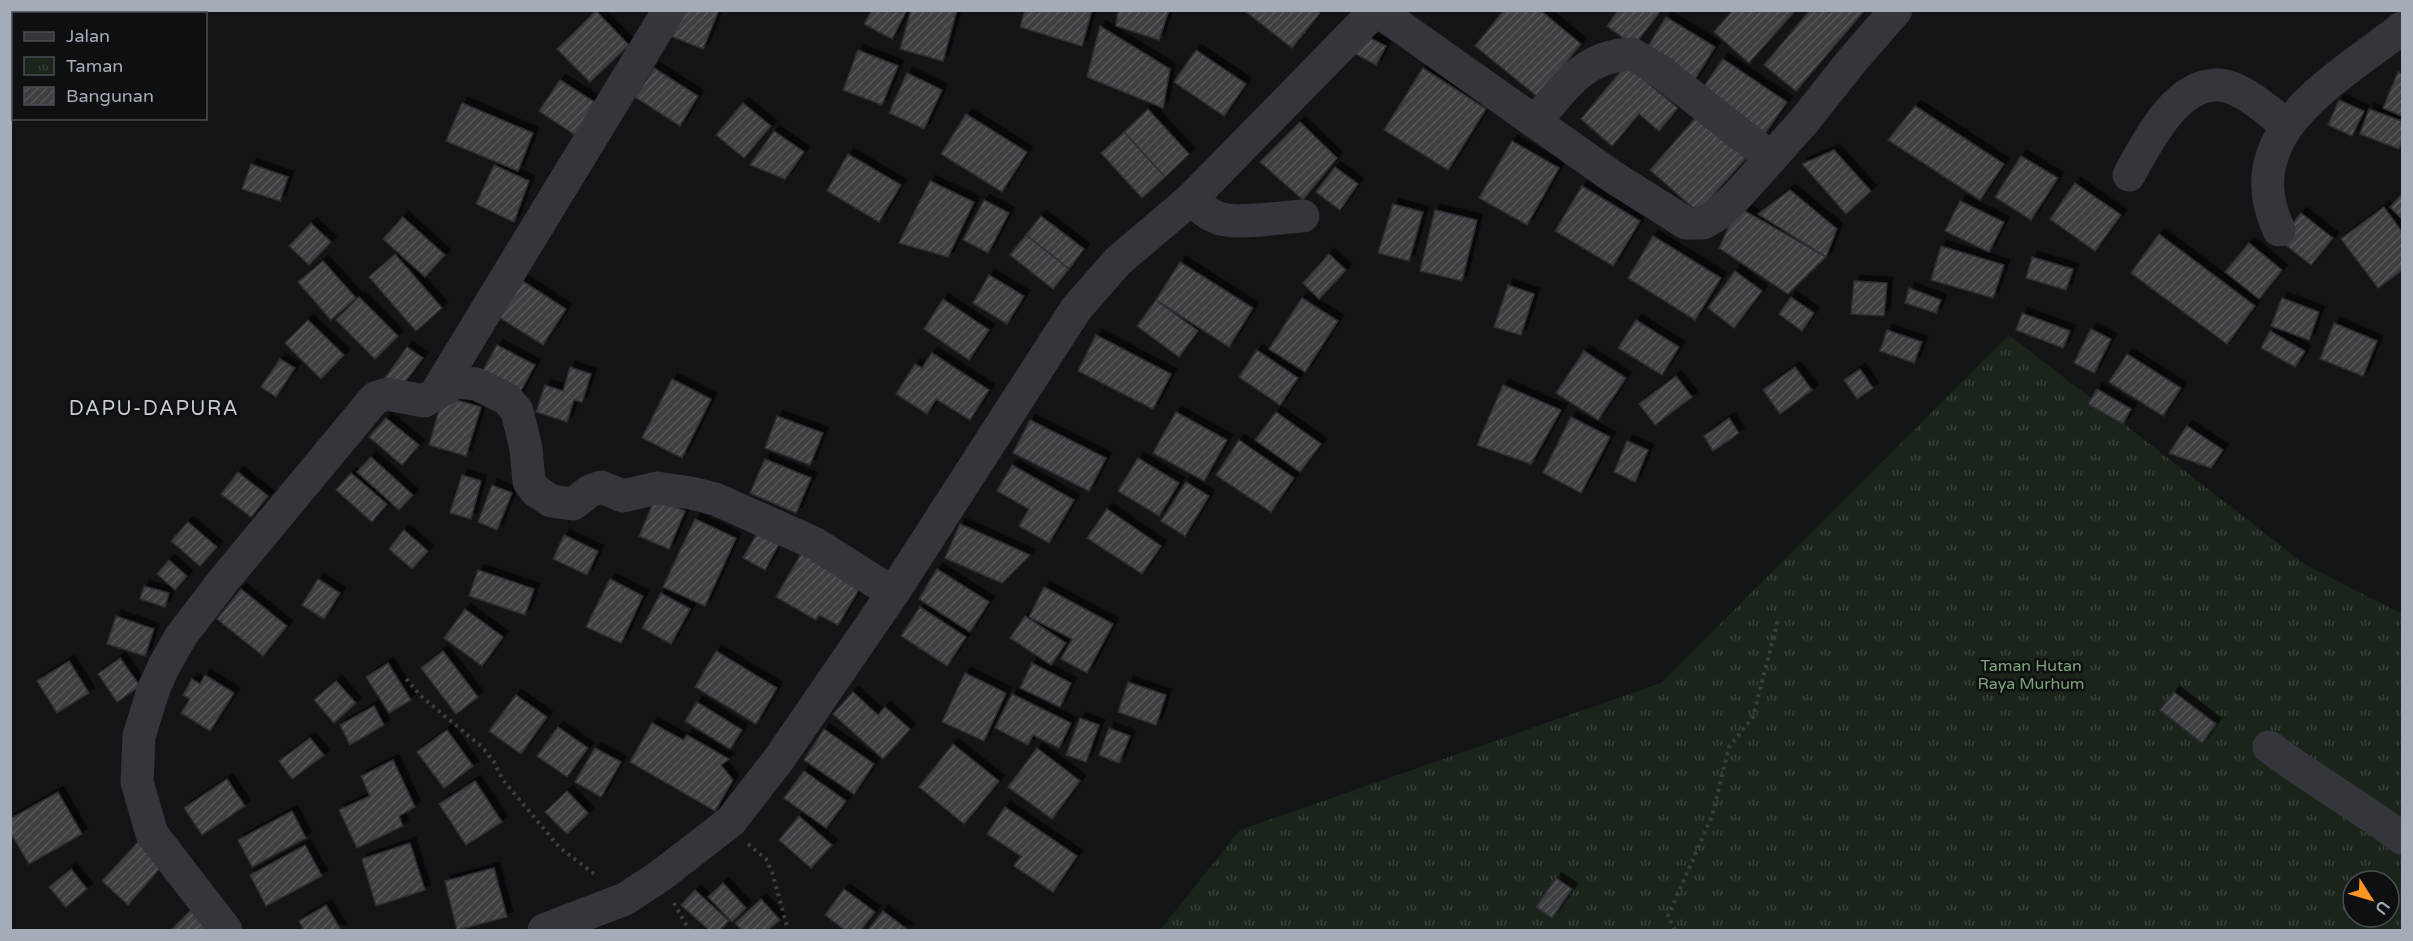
<svg xmlns="http://www.w3.org/2000/svg" width="2413" height="941" viewBox="0 0 2413 941" font-family="'Varela Round',sans-serif">
<style>
.park{fill:url(#park-tufts);fill-rule:evenodd}
.building{fill:url(#building-hatch);stroke:#2d2e32;stroke-width:1.5;filter:url(#shadow)}
.lines{fill:none;stroke-linecap:round;stroke-linejoin:round}
.path{stroke:#3a3d42;stroke-width:4;stroke-dasharray:3 4.5;stroke-linecap:butt}
.minor{stroke:#34363b;stroke-width:33}
.labels{text-anchor:middle;stroke-width:5;stroke-linejoin:round;paint-order:stroke}
.park-label{font-size:16px;fill:#7ca478;stroke:#0e0f10}
.quarter-label{font-size:20px;letter-spacing:1.5px;fill:#c5cbd3;stroke:#0e0f10}
</style>
<defs>
<pattern id="park-tufts" width="24" height="20" patternUnits="userSpaceOnUse" patternTransform="scale(1.5)"><rect width="24" height="20" fill="#1b241b"/><path d="M3 7l-1-3M5 7V3M7 7l1-3M15 17l-1-3M17 17v-4M19 17l1-3" fill="none" stroke="#39413a"/></pattern>
<pattern id="building-hatch" width="6" height="6" patternUnits="userSpaceOnUse" patternTransform="scale(1.5)"><rect width="6" height="6" fill="#3d3f43"/><path d="M-1 1l2-2M0 6l6-6M5 7l2-2" fill="none" stroke="#56585c"/></pattern>
<filter id="shadow"><feDropShadow dx="5.5" dy="-5.5" stdDeviation="0" flood-color="#0009"/></filter>
</defs>
<rect width="100%" height="100%" fill="#131416"/>
<!-- park -->
<path class="park" d="M2009 335 2306 565 2402 614V930H1160L1240 830 1661 683ZM2353 881H2389V917H2353Z"/>
<!-- building -->
<g class="building">
<path d="M678 10H719L703 49 668 35Z"/>
<path d="M872 10H907L892 39 864 24Z"/>
<path d="M911 10H957L943 61 900 49Z"/>
<path d="M1025 10H1092L1082 46 1020 27Z"/>
<path d="M1118 10H1169L1159 40 1116 26Z"/>
<path d="M1317 10 1320 13 1292 48 1245 11Z"/>
<path d="M1504 10H1540L1581 44 1538 97 1475 46Z"/>
<path d="M1618 10H1656L1659 13 1634 46 1607 26Z"/>
<path d="M1733 10H1796L1749 63 1714 32Z"/>
<path d="M1810 10H1865L1796 91 1764 65Z"/>
<path d="M596 11 629 45 590 82 557 49Z"/>
<path d="M1666 17 1715 47 1692 84 1643 54Z"/>
<path d="M1100 26 1170 69 1163 108 1087 77Z"/>
<path d="M1360 33 1386 46 1376 65 1350 51Z"/>
<path d="M858 50 898 66 882 105 843 90Z"/>
<path d="M1196 50 1246 84 1224 116 1174 82Z"/>
<path d="M1723 59 1787 102 1764 135 1700 92Z"/>
<path d="M1626 65 1678 108 1659 131 1639 114 1612 146 1581 119Z"/>
<path d="M654 68 698 96 680 126 635 97Z"/>
<path d="M1423 68 1486 109 1448 170 1384 130Z"/>
<path d="M2398 72 2402 74V116L2383 108Z"/>
<path d="M907 73 942 90 924 129 889 113Z"/>
<path d="M560 80 596 103 575 135 539 111Z"/>
<path d="M2339 100 2364 111 2352 136 2328 125Z"/>
<path d="M462 103 533 133 518 171 446 141Z"/>
<path d="M743 103 771 126 744 158 716 135Z"/>
<path d="M1915 106 2004 164 1980 200 1888 140Z"/>
<path d="M1148 109 1189 154 1165 177 1124 132Z"/>
<path d="M2369 109 2402 121V140L2399 149 2360 134Z"/>
<path d="M966 114 1027 152 1002 192 941 154Z"/>
<path d="M1699 114 1747 157 1698 212 1650 170Z"/>
<path d="M1300 122 1337 158 1303 200 1260 162Z"/>
<path d="M774 131 804 152 785 179 750 165Z"/>
<path d="M1124 132 1165 177 1142 198 1101 153Z"/>
<path d="M1512 141 1559 168 1527 225 1479 198Z"/>
<path d="M1834 150 1871 191 1846 214 1802 164Z"/>
<path d="M848 154 901 185 879 222 827 191Z"/>
<path d="M2021 156 2058 178 2031 220 1995 197Z"/>
<path d="M251 164 288 177 280 201 242 189Z"/>
<path d="M494 165 529 181 514 222 476 204Z"/>
<path d="M1335 167 1358 184 1340 210 1316 192Z"/>
<path d="M930 181 974 202 948 257 899 243Z"/>
<path d="M2075 183 2121 215 2095 251 2050 219Z"/>
<path d="M1582 186 1640 221 1613 266 1555 231Z"/>
<path d="M1790 190 1837 229 1826 257 1758 214Z"/>
<path d="M2402 194V219L2390 207Z"/>
<path d="M984 200 1009 213 988 253 963 240Z"/>
<path d="M1960 201 2004 222 1989 252 1945 231Z"/>
<path d="M1393 204 1423 212 1409 261 1378 253Z"/>
<path d="M1738 207 1826 257 1788 294 1719 248Z"/>
<path d="M2384 207 2402 232V270L2378 288 2341 239Z"/>
<path d="M1435 210 1477 220 1462 281 1420 271Z"/>
<path d="M2301 213 2333 238 2311 265 2279 240Z"/>
<path d="M1041 216 1084 249 1069 269 1026 235Z"/>
<path d="M403 217 445 255 425 277 383 239Z"/>
<path d="M311 223 331 242 309 265 289 246Z"/>
<path d="M2159 234 2255 306 2227 344 2131 273Z"/>
<path d="M1026 235 1069 269 1053 289 1010 255Z"/>
<path d="M1653 236 1721 278 1695 320 1628 278Z"/>
<path d="M2249 243 2282 270 2259 299 2225 272Z"/>
<path d="M1941 246 2004 265 1993 298 1931 280Z"/>
<path d="M395 254 442 308 416 331 369 277Z"/>
<path d="M1329 254 1346 270 1319 299 1303 283Z"/>
<path d="M2032 257 2073 269 2066 290 2026 278Z"/>
<path d="M323 261 356 298 331 320 298 282Z"/>
<path d="M1180 262 1253 308 1229 347 1156 300Z"/>
<path d="M1735 271 1762 291 1734 328 1708 308Z"/>
<path d="M989 275 1024 296 1007 324 973 303Z"/>
<path d="M521 280 566 309 543 345 497 316Z"/>
<path d="M1854 281 1887 283 1884 316 1851 314Z"/>
<path d="M1508 285 1534 294 1521 335 1494 327Z"/>
<path d="M1909 288 1941 300 1936 313 1905 303Z"/>
<path d="M359 297 398 336 375 359 336 320Z"/>
<path d="M1791 297 1814 313 1802 331 1779 314Z"/>
<path d="M1302 298 1338 321 1305 372 1269 349Z"/>
<path d="M2282 298 2319 312 2309 340 2271 326Z"/>
<path d="M943 299 989 330 969 360 924 329Z"/>
<path d="M1156 300 1198 331 1179 357 1137 326Z"/>
<path d="M2022 313 2070 331 2063 348 2016 330Z"/>
<path d="M308 320 344 355 321 379 285 343Z"/>
<path d="M1636 320 1679 347 1662 375 1618 348Z"/>
<path d="M2334 323 2377 341 2363 376 2320 359Z"/>
<path d="M2091 329 2111 339 2094 373 2074 363Z"/>
<path d="M1887 330 1922 342 1914 363 1880 351Z"/>
<path d="M2270 331 2305 351 2295 367 2261 348Z"/>
<path d="M1096 335 1171 374 1153 409 1078 371Z"/>
<path d="M497 345 535 365 517 398 479 378Z"/>
<path d="M407 347 423 358 400 389 385 378Z"/>
<path d="M1257 350 1298 378 1280 405 1239 377Z"/>
<path d="M1584 351 1626 378 1598 420 1556 393Z"/>
<path d="M932 353 989 390 970 420 936 399 927 414 896 394 915 364 922 368Z"/>
<path d="M2127 354 2181 388 2163 416 2109 382Z"/>
<path d="M280 359 295 368 276 397 261 387Z"/>
<path d="M570 367 591 374 582 402 574 400 567 422 536 412 545 385 563 391Z"/>
<path d="M1795 367 1812 390 1780 414 1763 390Z"/>
<path d="M1860 369 1873 388 1857 399 1844 380Z"/>
<path d="M1676 376 1692 397 1655 425 1639 404Z"/>
<path d="M672 379 711 399 682 458 642 438Z"/>
<path d="M1503 385 1561 410 1531 464 1477 445Z"/>
<path d="M2097 389 2131 409 2123 424 2088 404Z"/>
<path d="M443 396 481 407 466 456 429 445Z"/>
<path d="M1176 412 1227 440 1204 481 1153 453Z"/>
<path d="M1276 412 1321 444 1300 472 1255 440Z"/>
<path d="M777 416 823 433 810 465 765 448Z"/>
<path d="M1571 417 1610 437 1581 493 1543 473Z"/>
<path d="M386 418 419 445 402 465 369 437Z"/>
<path d="M1729 418 1739 433 1713 451 1704 436Z"/>
<path d="M1030 420 1106 458 1089 491 1013 453Z"/>
<path d="M2187 426 2223 450 2211 468 2169 453Z"/>
<path d="M1239 440 1294 478 1271 512 1216 475Z"/>
<path d="M1627 441 1648 450 1635 482 1614 472Z"/>
<path d="M371 457 413 495 399 510 357 472Z"/>
<path d="M1138 458 1179 483 1159 516 1118 491Z"/>
<path d="M765 459 811 478 796 513 750 493Z"/>
<path d="M1012 465 1074 500 1049 543 1019 526 1029 509 997 491Z"/>
<path d="M238 472 268 496 251 517 221 494Z"/>
<path d="M351 473 387 504 372 522 336 490Z"/>
<path d="M462 475 481 481 471 519 450 513Z"/>
<path d="M1186 482 1209 496 1185 536 1161 521Z"/>
<path d="M492 485 512 493 497 530 478 522Z"/>
<path d="M655 499 685 511 669 549 639 536Z"/>
<path d="M1107 509 1161 546 1142 574 1087 538Z"/>
<path d="M695 519 736 538 705 606 663 587Z"/>
<path d="M188 522 217 547 200 566 171 541Z"/>
<path d="M960 524 1030 555 1002 583 945 558Z"/>
<path d="M404 530 428 551 412 569 389 549Z"/>
<path d="M759 530 780 542 765 570 743 558Z"/>
<path d="M564 535 598 551 587 575 553 559Z"/>
<path d="M802 552 861 586 838 625 819 615 816 620 776 597Z"/>
<path d="M169 560 187 576 175 590 157 574Z"/>
<path d="M937 569 989 602 970 632 919 599Z"/>
<path d="M478 570 534 589 525 615 469 596Z"/>
<path d="M318 579 340 593 324 619 302 605Z"/>
<path d="M610 579 643 596 621 643 586 627Z"/>
<path d="M144 586 169 593 165 607 140 599Z"/>
<path d="M1044 587 1113 624 1087 673 1061 659 1072 639 1029 617Z"/>
<path d="M241 589 287 626 263 656 217 619Z"/>
<path d="M661 593 690 609 671 644 642 628Z"/>
<path d="M920 607 966 637 947 666 901 636Z"/>
<path d="M465 609 503 637 482 666 444 638Z"/>
<path d="M116 616 154 629 145 656 107 644Z"/>
<path d="M1025 616 1066 643 1051 665 1010 638Z"/>
<path d="M443 651 478 697 456 714 421 668Z"/>
<path d="M716 651 777 688 756 724 695 687Z"/>
<path d="M120 658 140 686 117 702 98 674Z"/>
<path d="M69 661 89 693 57 713 37 681Z"/>
<path d="M388 663 411 700 389 713 366 677Z"/>
<path d="M1032 663 1071 683 1060 707 1020 688Z"/>
<path d="M965 673 1006 693 984 741 942 722Z"/>
<path d="M205 675 234 693 210 731 181 713 190 699 183 695 192 679 200 684Z"/>
<path d="M336 681 356 703 334 723 314 700Z"/>
<path d="M1128 682 1166 695 1156 725 1118 712Z"/>
<path d="M853 692 878 715 885 707 910 729 883 759 833 714Z"/>
<path d="M2174 692 2216 724 2202 743 2160 710Z"/>
<path d="M1012 694 1071 723 1059 748 1033 735 1028 745 995 728Z"/>
<path d="M516 695 547 717 521 754 489 731Z"/>
<path d="M697 702 742 730 730 749 685 721Z"/>
<path d="M374 706 384 725 350 745 340 725Z"/>
<path d="M1080 718 1099 725 1086 762 1066 755Z"/>
<path d="M652 723 683 740 687 735 729 759 721 765 733 780 715 811 630 762Z"/>
<path d="M558 727 588 748 567 777 537 756Z"/>
<path d="M1109 728 1130 736 1119 763 1099 755Z"/>
<path d="M824 729 874 764 854 794 804 760Z"/>
<path d="M447 730 473 766 444 788 417 752Z"/>
<path d="M310 738 324 755 292 779 279 761Z"/>
<path d="M953 744 999 781 964 824 919 787Z"/>
<path d="M595 748 621 762 601 797 575 782Z"/>
<path d="M1037 748 1080 781 1052 819 1008 787Z"/>
<path d="M393 760 415 807 399 816 403 826 357 848 339 810 370 796 361 776Z"/>
<path d="M804 771 846 801 826 828 784 798Z"/>
<path d="M227 779 245 806 202 835 184 808Z"/>
<path d="M475 781 502 822 466 845 439 804Z"/>
<path d="M567 791 588 813 567 834 545 812Z"/>
<path d="M58 792 82 834 29 864 10 832V819Z"/>
<path d="M1005 807 1077 856 1053 892 1014 866 1021 856 987 834Z"/>
<path d="M292 811 306 838 252 867 238 840Z"/>
<path d="M799 816 832 845 811 868 779 840Z"/>
<path d="M138 842 163 865 128 905 102 881Z"/>
<path d="M410 843 425 890 376 906 362 859Z"/>
<path d="M305 845 322 876 266 906 250 875Z"/>
<path d="M494 868 507 917 457 930 445 881Z"/>
<path d="M71 869 87 889 66 907 49 887Z"/>
<path d="M1556 878 1572 889 1552 918 1536 907Z"/>
<path d="M723 883 746 908 732 922 708 897Z"/>
<path d="M844 889 875 912 861 930H845L825 915Z"/>
<path d="M695 890 729 921 720 930H709L681 905Z"/>
<path d="M761 899 780 920 768 930H742L735 923Z"/>
<path d="M326 905 341 930H304L299 921Z"/>
<path d="M191 910 212 930H171Z"/>
<path d="M883 911 907 929V930H868Z"/>
</g>
<g class="lines">
<!-- path -->
<g class="path">
<path d="M406 679 421 696 483 748 494 762 503 780 560 848 597 876"/>
<path d="M748 844 766 859 772 872 788 930"/>
<path d="M674 903 689 930"/>
<path d="M1675 930 1668 916 1712 816 1729 747 1753 717 1778 620"/>
</g>
<!-- minor -->
<g class="minor">
<path d="M1377 10 1613 177 1686 223H1703L1718 214 1738 195 1805 120 1850 63 1896 10"/>
<path d="M1535 122C1563 89 1584 55 1632 54L1660 71 1771 158"/>
<path d="M2129 175C2147 143 2174 86 2216 85 2240 84 2269 112 2287 126"/>
<path d="M1191 199C1199 207 1207 214 1218 218 1236 225 1282 217 1303 216"/>
<path d="M2279 230C2233 132 2338 79 2402 28"/>
<path d="M436 393 669 10"/>
<path d="M2269 747C2312 779 2359 806 2402 838"/>
<path d="M226 930 152 834 137 782 139 736 154 688 164 666 181 636 224 580 375 398 387 394 424 401 456 382 476 384 507 399 517 411 526 448 529 482 536 491 551 501 573 504 590 491 601 487 623 496 657 488 691 493 715 499 814 543 893 593"/>
<path d="M544 930 625 899 660 876 731 821 779 759 893 593 1076 309 1118 261 1191 199 1376 10"/>
</g>
</g>
<g class="labels">
<!-- park labels -->
<g class="park-label">
<text x="2031" y="671">Taman Hutan<tspan x="2031" dy="18">Raya Murhum</tspan></text>
</g>
<!-- quarter labels -->
<g class="quarter-label">
<text x="154" y="415">DAPU-DAPURA</text>
</g>
</g>
<!-- border -->
<rect width="2413" height="941" fill="none" stroke="#a4acb7" stroke-width="24"/>
<!-- legend -->
<rect x="12" y="12" width="195" height="108" fill="#0e0f10" stroke="#4a4e53" stroke-width="1.5"/>
<rect x="24" y="32" width="30" height="9" fill="#34363b" stroke="#4a4e53" stroke-width="1.5"/>
<text x="66" y="42" font-size="18" fill="#a4acb7">Jalan</text>
<rect x="24" y="57" width="30" height="18" fill="url(#park-tufts)" stroke="#4a4e53" stroke-width="1.5"/>
<text x="66" y="72" font-size="18" fill="#a4acb7">Taman</text>
<rect x="24" y="87" width="30" height="18" fill="url(#building-hatch)" stroke="#4a4e53" stroke-width="1.5"/>
<text x="66" y="102" font-size="18" fill="#a4acb7">Bangunan</text>
<!-- north arrow -->
<g transform="translate(2371 899) rotate(127)"><circle r="28" fill="#0e0f10" stroke="#4a4e53" stroke-width="1.5"/>
<path d="M0-4.5L10 22L0 15L-10 22Z" fill="#ff9522"/>
<text y="-9" font-size="16" font-weight="bold" text-anchor="middle" fill="#a4acb7">U</text>
</g>
</svg>
